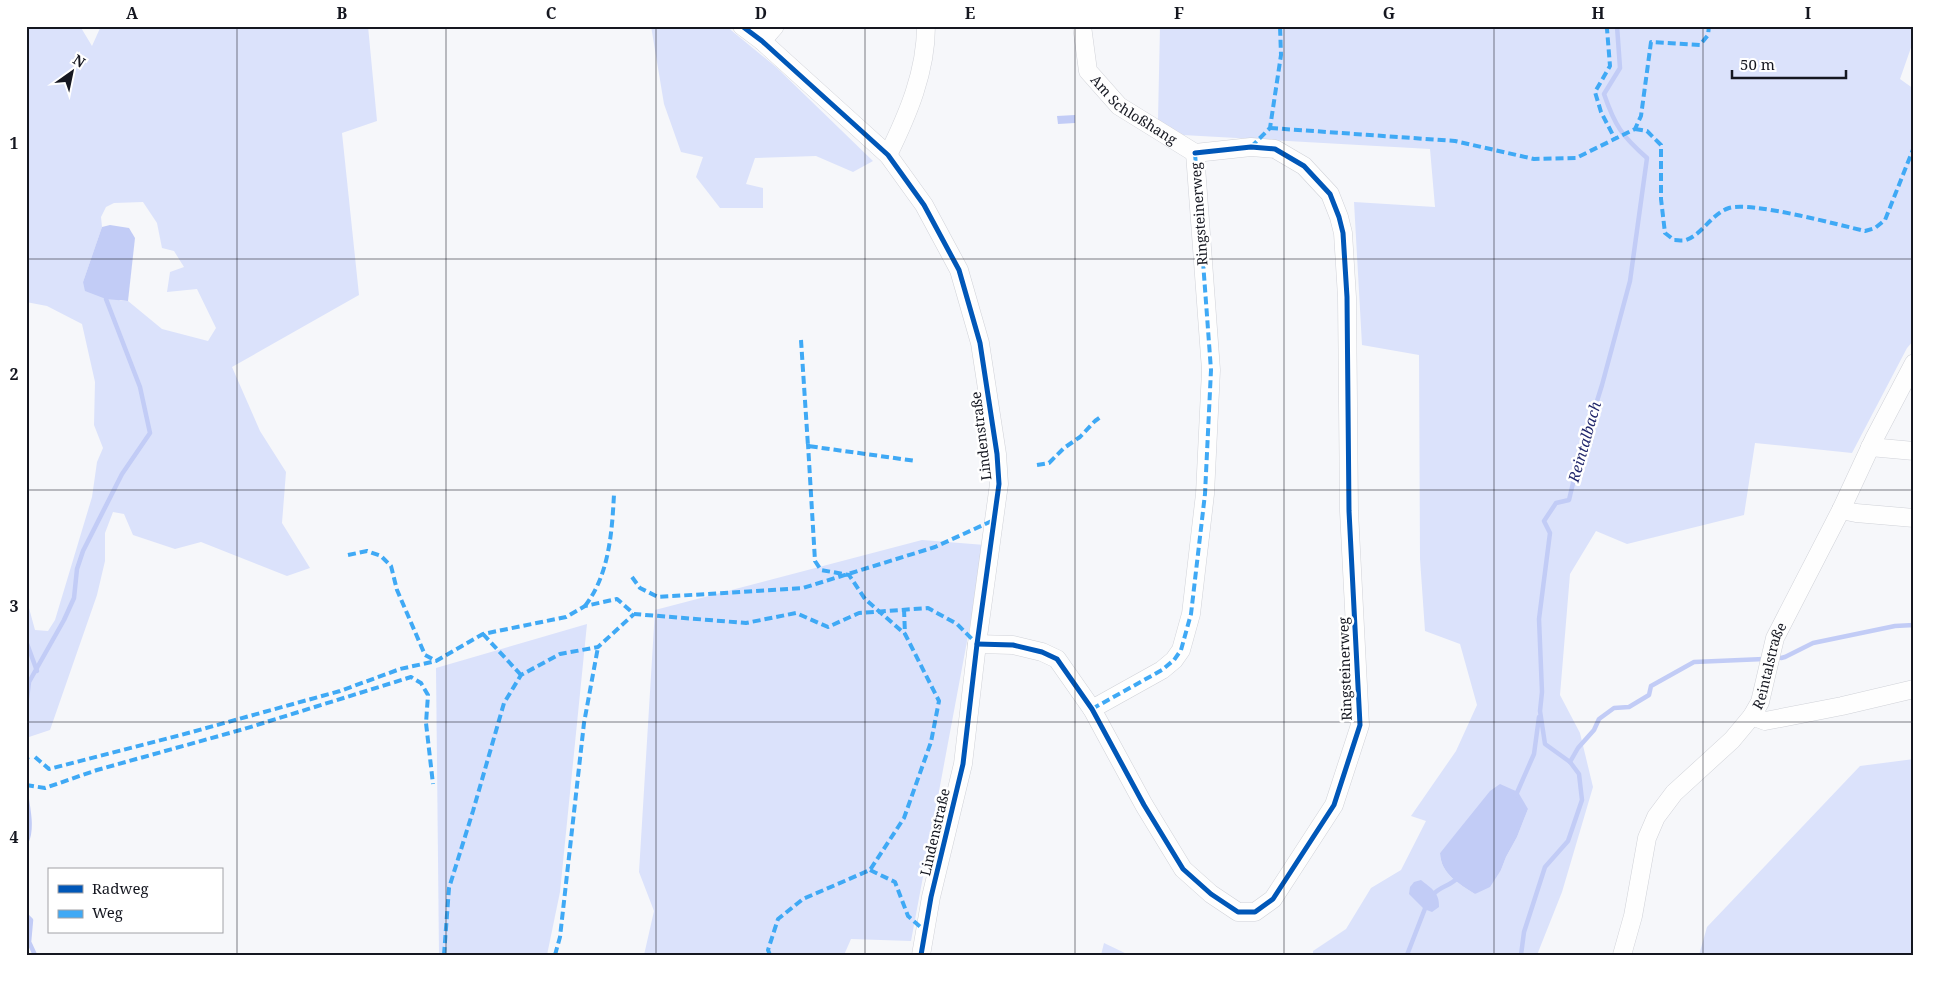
<svg xmlns="http://www.w3.org/2000/svg" width="1940" height="981" viewBox="0 0 1940 981" font-family="'Noto Serif',serif">
<style>
.green{fill:#dbe2fb;fill-rule:evenodd}
.water{fill:#c2ccf6}
.lines{fill:none;stroke-linecap:round;stroke-linejoin:round}
.stream{stroke:#c2ccf6;stroke-width:4.5}
.minor-casing{stroke:#d0d2d8;stroke-width:19}
.minor{stroke:#fefefe;stroke-width:18}
.quiet{stroke:#3fa9f5;stroke-width:4;stroke-dasharray:8 4;stroke-linecap:butt}
.cycleway-casing{stroke:#fff;stroke-width:8}
.cycleway{stroke:#0057b8;stroke-width:5}
.grid{fill:none;stroke:#151720;stroke-width:1;stroke-opacity:0.55}
.labels{text-anchor:middle;stroke-width:5;stroke-linejoin:round;paint-order:stroke}
.street-label{font-size:14px;fill:#151720;stroke:#fff}
.water-label{font-size:15px;font-style:italic;fill:#23296d;stroke:#fff}
.neatline{fill:none;stroke:#151720;stroke-width:2}
.grid-label{font-size:16px;text-anchor:middle;font-weight:bold;fill:#151720}
</style>
<rect width="100%" height="100%" fill="#f6f7fa"/>
<!-- green -->
<g class="green">
<path d="M26 26H80L92 46 101 26H368L377 121 342 133 359 295 232 367 260 431 286 472 282 523 310 568 287 576 201 542 175 549 133 535 124 514 113 512 105 533V561L97 595 50 730 26 738V597L35 630 48 631 55 620 92 497 97 462 103 448 94 425 95 382 82 324 47 306 26 302ZM143 202 157 223 162 248 174 251 184 267 170 272 167 292 197 289 216 328 208 341 162 329 128 301H121L83 282 102 227 101 217 106 207 114 203Z"/>
<path d="M651 26H726L776 67 873 161 853 172 816 156 755 158 746 184 763 188V208H720L696 177 703 157 681 152 664 104Z"/>
<path d="M1160 26H1914V39L1900 79 1914 89V340L1907 348 1852 453 1755 443 1744 515 1627 544 1596 531 1570 574 1560 695 1580 733 1593 787 1562 892 1537 955H1313V951L1346 929 1371 888 1401 870 1426 821 1411 816 1456 751 1477 705 1460 644 1425 631 1420 559 1419 355 1362 345 1354 202 1435 207 1430 149 1183 135 1158 120ZM1528 809 1517 837 1506 857 1501 870 1475 894C1458 883 1441 874 1440 853L1462 827Z"/>
<path d="M922 540 985 545 911 941 851 939 844 955H644L654 911 639 872 655 610Z"/>
<path d="M587 624 560 892 547 955H439L436 668Z"/>
<path d="M1914 759V955H1699L1707 927 1860 766Z"/>
<path d="M1104 943 1129 955H1101Z"/>
</g>
<!-- water -->
<g class="water">
<path d="M1075 115V123L1058 124 1057 116Z"/>
<path d="M110 225 129 228 135 238 128 301 106 299 85 291 83 282 102 227Z"/>
<path d="M1500 784 1518 792 1528 809 1517 837 1506 857 1501 870 1490 887 1475 894C1458 883 1441 874 1440 853L1490 791Z"/>
<path d="M1421 880C1431 888 1440 893 1439 907L1432 912 1424 909 1409 894 1410 887 1414 882Z"/>
</g>
<g class="lines">
<!-- stream -->
<g class="stream">
<path d="M26 641 37 671"/>
<path d="M1781 658 1785 657 1813 643 1895 626 1914 625"/>
<path d="M26 707 29 682 64 620 74 598 77 569 83 551 122 474 150 433 140 387 106 299 107 295"/>
<path d="M1570 762 1578 748 1594 730 1599 719 1614 708 1629 707 1649 695 1651 686 1694 662 1764 659"/>
<path d="M26 794C28 809 33 829 26 843"/>
<path d="M1516 795 1534 754 1539 717"/>
<path d="M1433 895C1439 886 1452 886 1458 877"/>
<path d="M26 915 31 920 29 942 35 955"/>
<path d="M1407 955 1426 906"/>
<path d="M1521 955 1524 932 1545 867 1568 841 1582 800 1579 774 1570 762 1545 744 1540 711 1542 692 1539 619 1550 533 1544 521 1556 503 1569 500 1578 462 1602 385 1630 281 1647 158C1622 136 1615 126 1604 94L1620 68 1617 26"/>
</g>
<defs>
<g id="minor">
<path d="M742 26 762 41 888 155 924 205 959 270 980 343 997 454 999 484 977 644 963 764 931 897 921 955"/>
<path id="s1" d="M1082 26 1088 71 1119 106 1195 153"/>
<path d="M762 41 775 26"/>
<path d="M888 155C908 114 926 72 926 26"/>
<path d="M1870 447 1914 451"/>
<path d="M1841 510 1856 513 1914 518"/>
<path d="M977 644 1013 645 1042 652 1057 659 1092 709 1144 805 1183 869 1211 894 1238 912H1255L1273 899 1334 805 1360 725 1349 511 1347 297 1343 233 1339 217 1330 194 1304 166 1275 149 1251 147 1195 153"/>
<path d="M1092 709 1162 670 1174 660 1181 650 1191 614 1205 494 1211 370 1195 153"/>
<path d="M1752 716 1765 721 1842 706 1914 689"/>
<path id="s2" d="M1622 955 1633 916 1647 838 1656 817 1674 793 1732 740 1752 716 1760 702 1775 638 1841 510 1874 439 1914 363"/>
</g>
</defs>
<!-- minor casing -->
<use href="#minor" class="minor-casing"/>
<!-- minor -->
<use href="#minor" class="minor"/>
<!-- quiet -->
<g class="quiet">
<path d="M1605 26 1607 29 1610 66 1595 92 1601 112 1615 139"/>
<path d="M1270 128 1455 141 1534 159 1576 158 1635 129 1641 116 1651 42 1700 45 1708 35 1709 26"/>
<path d="M1635 129 1647 131 1661 145V199L1665 233 1674 240C1678 240 1682 241 1686 240 1703 234 1711 214 1729 208 1751 201 1839 225 1865 231L1875 228 1885 220 1914 147"/>
<path d="M1251 147 1270 128 1281 55 1280 26"/>
<path d="M801 340 808 446 916 461"/>
<path d="M1037 465 1049 463 1064 448 1080 437 1095 421 1102 416"/>
<path d="M348 555 367 551 381 556 391 566 397 590 425 655 436 661"/>
<path d="M632 577 640 588 658 597 803 588 935 547 994 520"/>
<path d="M585 606C609 575 612 533 614 494"/>
<path d="M904 609 905 634"/>
<path d="M483 634 521 675"/>
<path d="M1092 709 1162 670 1174 660 1181 650 1191 614 1205 494 1211 370 1195 153"/>
<path d="M35 757 49 769 181 735 340 691 400 669 436 661 483 634 566 617 585 606 617 599 634 614 746 623 796 613 828 627 859 613 928 608 957 624 977 644"/>
<path d="M26 758 29 757"/>
<path d="M26 785 45 788 97 770 244 729 411 677 421 683 428 695 426 723 433 784"/>
<path d="M870 870 895 882 908 916 925 931"/>
<path d="M444 955 449 888 473 811 504 703 521 675 560 654 598 647 634 614"/>
<path d="M555 955 560 937 584 723 598 647"/>
<path d="M770 955 768 950 778 919 803 899 870 870 904 818 931 742 939 701 905 634 865 599 849 575 821 570 815 561 808 444"/>
</g>
<defs>
<g id="cycleway">
<path d="M742 26 762 41 888 155 924 205 959 270 980 343 997 454 999 484 977 644 963 764 931 897 921 955"/>
<path d="M977 644 1013 645 1042 652 1057 659 1092 709 1144 805 1183 869 1211 894 1238 912H1255L1273 899 1334 805 1360 725 1349 511 1347 297 1343 233 1339 217 1330 194 1304 166 1275 149 1251 147 1195 153"/>
</g>
</defs>
<!-- cycleway casing -->
<use href="#cycleway" class="cycleway-casing"/>
<!-- cycleway -->
<use href="#cycleway" class="cycleway"/>
</g>
<!-- grid -->
<path class="grid" d="M237 26V955M446 26V955M656 26V955M865 26V955M1075 26V955M1284 26V955M1494 26V955M1703 26V955M26 259H1914M26 490H1914M26 722H1914"/>
<g class="labels">
<!-- street labels -->
<g class="street-label">
<text dy="5" stroke="none"><textPath href="#s1" startOffset="106">Am Schloßhang</textPath></text>
<text transform="translate(1199 214) rotate(-94)" y="5">Ringsteinerweg</text>
<text transform="translate(981 436) rotate(-97)" y="5">Lindenstraße</text>
<text dy="5" stroke="none"><textPath href="#s2" startOffset="336">Reintalstraße</textPath></text>
<text transform="translate(1345 669) rotate(-92)" y="5">Ringsteinerweg</text>
<text transform="translate(935 832) rotate(-77)" y="5">Lindenstraße</text>
</g>
<!-- water labels -->
<g class="water-label">
<text transform="translate(1585 442) rotate(-74)" y="5">Reintalbach</text>
</g>
</g>
<!-- border -->
<rect width="1940" height="981" fill="none" stroke="#ffffff" stroke-width="55"/>
<!-- legend -->
<rect x="48" y="868" width="175" height="65" fill="#ffffff" stroke="#a1a2a6"/>
<rect x="58" y="885" width="25" height="8" fill="#0057b8" stroke="#a1a2a6"/>
<text x="92" y="894" font-size="15" fill="#151720">Radweg</text>
<rect x="58" y="910" width="25" height="8" fill="#3fa9f5" stroke="#a1a2a6"/>
<text x="92" y="918" font-size="15" fill="#151720">Weg</text>
<!-- north arrow -->
<g transform="translate(72 72) rotate(33)" stroke="#ffffff" stroke-width="4" paint-order="stroke">
<path d="M0-4L9 19L0 12L-9 19Z" fill="#151720"/>
<text y="-8" font-size="14" font-weight="bold" text-anchor="middle" fill="#151720">N</text>
</g>
<!-- scale -->
<path d="M1732 70v8h114v-8" fill="none" stroke="#151720" stroke-width="2.5"/>
<text x="1740" y="70" font-size="15" fill="#151720" stroke="#ffffff" stroke-width="4" paint-order="stroke">50 m</text>
<rect x="28" y="28" width="1884" height="926" class="neatline"/>
<g class="grid-label">
<text x="132" y="19">A</text>
<text x="342" y="19">B</text>
<text x="551" y="19">C</text>
<text x="761" y="19">D</text>
<text x="970" y="19">E</text>
<text x="1179" y="19">F</text>
<text x="1389" y="19">G</text>
<text x="1598" y="19">H</text>
<text x="1808" y="19">I</text>
<text x="14" y="149">1</text>
<text x="14" y="380">2</text>
<text x="14" y="612">3</text>
<text x="14" y="843">4</text>
</g>
</svg>
